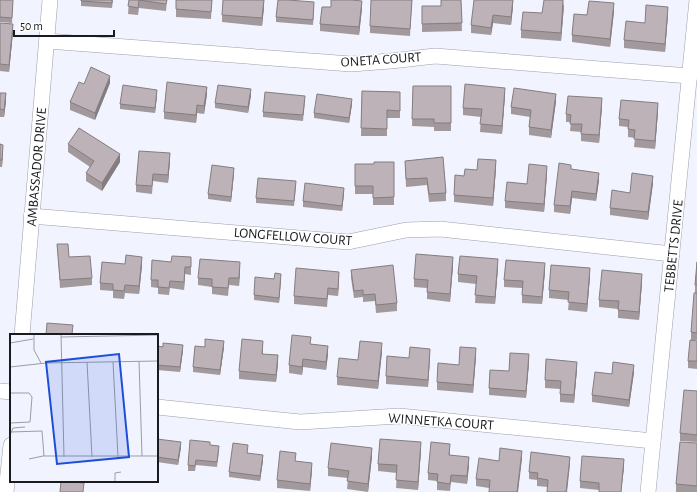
<svg xmlns="http://www.w3.org/2000/svg" width="697" height="492" viewBox="0 0 697 492" font-family="'Alegreya Sans',sans-serif">
<style>
.lines{fill:none;stroke-linecap:round;stroke-linejoin:round}
.street-casing{stroke:#9d9fa9;stroke-width:16}
.street{stroke:#fff;stroke-width:15}
.wall{fill:#a2999d}
.shaded-wall{fill:#847d80}
.building{fill:#bcb2b7;stroke:#847d80}
.labels{text-anchor:middle;stroke-width:3;stroke-linejoin:round;paint-order:stroke}
.street-label{font-size:14px;fill:#1a1b1f;stroke:#fff}
.inset-road{fill:none;stroke:#9b9da5;stroke-width:1}
.view{fill:#1d4ed8;fill-opacity:0.15;stroke:#1d4ed8;stroke-width:2}
.inset-edge{fill:none;stroke:#1a1b1f;stroke-width:2}
</style>
<rect width="100%" height="100%" fill="#f1f3fe"/>
<g class="lines">
<defs>
<g id="street">
<path d="M47 41 351 64 391 61 435 56 690 76"/>
<path d="M31 216 348 242 406 230 440 229 672 254"/>
<path d="M22 335 50 0"/>
<path d="M0 391 11 392"/>
<path d="M157 407 300 422 399 416 653 441"/>
<path d="M6 492 11 445"/>
<path d="M648 492 697 0"/>
</g>
</defs>
<!-- street casing -->
<use href="#street" class="street-casing"/>
<!-- street -->
<use href="#street" class="street"/>
</g>
<!-- wall -->
<g class="wall">
<path d="M0 0H13L12 23 0 22Z"/>
<path d="M81 0H113L112 8 81 6Z"/>
<path d="M129 0H167L166 11 139 8 138 15 128 14Z"/>
<path d="M212 0 211 19 176 17V9Z"/>
<path d="M412 0 410 36 370 33V26Z"/>
<path d="M461 0 462 31 422 32V6H441Z"/>
<path d="M564 5 561 41 521 38V30Z"/>
<path d="M513 6 511 25 493 23 491 35 471 33V25Z"/>
<path d="M264 7 262 26 222 22V15Z"/>
<path d="M314 7 313 25 276 22V17Z"/>
<path d="M331 7 362 8 359 35 320 31V24Z"/>
<path d="M614 11 610 47 572 42V35L587 15Z"/>
<path d="M668 14 665 52 624 48V40L645 23Z"/>
<path d="M0 23 13 32 9 72 0 71Z"/>
<path d="M110 83 95 120 70 110V102Z"/>
<path d="M413 86H451V131H434V127L412 126Z"/>
<path d="M362 91 400 92V118H387V136H361Z"/>
<path d="M0 93 6 101 4 117H0Z"/>
<path d="M207 94 204 114 197 113 196 123 164 119V112Z"/>
<path d="M157 95 155 113 120 109V104Z"/>
<path d="M251 95 248 113 215 108V103Z"/>
<path d="M505 95 502 134 480 132 481 117 463 115V108Z"/>
<path d="M305 101 303 121 263 117V112Z"/>
<path d="M556 101 551 138 529 135V127L530 117 511 114V107Z"/>
<path d="M352 104 349 123 314 118V113Z"/>
<path d="M602 106 599 143 581 141V132L570 131 571 122H566V114Z"/>
<path d="M658 111 655 149 634 147 635 138 628 137V127L619 126V119Z"/>
<path d="M0 144 3 152 2 167H0Z"/>
<path d="M68 144 120 162 102 191 86 181V173L90 167 68 152Z"/>
<path d="M443 157 446 193V201L429 202 427 185 406 187 405 161Z"/>
<path d="M170 161 168 183 153 181 152 194 136 192V185Z"/>
<path d="M394 162V205H373V194H355V164H374Z"/>
<path d="M496 168 493 206 454 202V195L464 176 477 170Z"/>
<path d="M571 170 599 180 596 201 572 198 570 214 554 212V205Z"/>
<path d="M234 173 231 202 208 199V194Z"/>
<path d="M547 174 544 212 505 208V201L527 184Z"/>
<path d="M653 183 648 220 610 215V208Z"/>
<path d="M296 186 294 206 256 203V198Z"/>
<path d="M344 193 342 211 303 207V201Z"/>
<path d="M57 244 69 257 92 278V285L60 288Z"/>
<path d="M697 262V293H695V285Z"/>
<path d="M125 264 142 265 139 294 125 293 124 299 113 298V291L100 290V283Z"/>
<path d="M191 265V275L185 274 184 290 170 288 169 295 158 294V288L151 287V280Z"/>
<path d="M453 265 450 302 427 299V288L414 287V279Z"/>
<path d="M498 267 495 304 475 303 476 284 458 282V274Z"/>
<path d="M240 270 239 286 229 285 228 296 212 294V287L198 285V278Z"/>
<path d="M351 270 397 303V311L376 313 375 301 363 302V297L354 298 351 278Z"/>
<path d="M545 271 542 304 522 303V288L504 287V280Z"/>
<path d="M590 276 587 312 568 310 569 300 549 298V290Z"/>
<path d="M274 279H281L279 303 254 300V295Z"/>
<path d="M339 279 338 296 328 295 327 307 294 304V296Z"/>
<path d="M642 282 639 320 618 318V309L599 307V300Z"/>
<path d="M697 293V340H691V332Z"/>
<path d="M697 341V369L688 368V361Z"/>
<path d="M311 344 328 354 326 370 303 367 302 375 289 373V365Z"/>
<path d="M157 346 183 350 180 372 157 370Z"/>
<path d="M224 347 220 375 193 372V367Z"/>
<path d="M263 348V354L278 363 276 382 239 379V371Z"/>
<path d="M382 351 378 389 337 385V377L358 360Z"/>
<path d="M430 356 428 387 386 384V376L409 358Z"/>
<path d="M476 356 473 393 437 390V382L459 365Z"/>
<path d="M529 362 526 398 489 395V388L509 371Z"/>
<path d="M577 369 574 403 560 402V389L545 388V380Z"/>
<path d="M634 372 629 407 592 402V395L612 374Z"/>
<path d="M697 391V442L680 441V433Z"/>
<path d="M157 439 181 447 178 465 157 462Z"/>
<path d="M697 443V492H676V484Z"/>
<path d="M210 445 219 451 217 467 196 465 195 471H188V465Z"/>
<path d="M421 450 418 490 396 488 397 473 378 471V464Z"/>
<path d="M248 451 247 453 263 460 260 481 229 477V472Z"/>
<path d="M450 451V456L469 465 467 484 451 482 450 491 437 490V481L428 480V473Z"/>
<path d="M372 456 368 492 347 489 348 478 328 476V468Z"/>
<path d="M522 459 489 488 476 486V479L499 461Z"/>
<path d="M296 461 312 470 310 491 277 488V480Z"/>
<path d="M570 464 548 487 537 486V480L529 479V472Z"/>
<path d="M624 467 621 492H599V490L580 488V481Z"/>
</g>
<!-- shaded-wall -->
<g class="shaded-wall">
<path d="M264 0V7L262 26V18Z"/>
<path d="M513 0V6L511 25V17Z"/>
<path d="M564 0V5L561 41V33Z"/>
<path d="M362 1V8L359 35V27Z"/>
<path d="M614 3V11L610 47V39Z"/>
<path d="M668 7V14L665 52V44Z"/>
<path d="M493 15V23L491 35V28Z"/>
<path d="M13 24V32L9 72V65Z"/>
<path d="M110 76V83L95 120V113Z"/>
<path d="M207 87V94L204 114V106Z"/>
<path d="M505 88V95L502 134V126Z"/>
<path d="M251 89V95L248 113V107Z"/>
<path d="M157 90V95L155 113V108Z"/>
<path d="M6 93V101L4 117V110Z"/>
<path d="M556 94V101L551 138V130Z"/>
<path d="M602 98V106L599 143V135Z"/>
<path d="M352 99V104L349 123V118Z"/>
<path d="M658 103V111L655 149V141Z"/>
<path d="M197 105V113L196 123V115Z"/>
<path d="M3 145V152L2 167V160Z"/>
<path d="M170 153V161L168 183V175Z"/>
<path d="M120 154V162L102 191V183Z"/>
<path d="M496 160V168L493 206V198Z"/>
<path d="M547 166V174L544 212V204Z"/>
<path d="M234 168V173L231 202V197Z"/>
<path d="M599 173V180L596 201V194Z"/>
<path d="M653 176V183L648 220V212Z"/>
<path d="M344 188V193L342 211V206Z"/>
<path d="M572 191V198L570 214V206Z"/>
<path d="M142 257V265L139 294V286Z"/>
<path d="M453 257V265L450 302V294Z"/>
<path d="M498 259V267L495 304V297Z"/>
<path d="M240 262V270L239 286V278Z"/>
<path d="M545 263V271L542 304V297Z"/>
<path d="M185 267V274L184 290V282Z"/>
<path d="M590 268V276L587 312V304Z"/>
<path d="M339 272V279L338 296V289Z"/>
<path d="M281 274V279L279 303V298Z"/>
<path d="M642 274V282L639 320V312Z"/>
<path d="M224 341V347L220 375V370Z"/>
<path d="M382 343V351L378 389V381Z"/>
<path d="M183 345V350L180 372V367Z"/>
<path d="M328 346V354L326 370V362Z"/>
<path d="M476 348V356L473 393V385Z"/>
<path d="M430 349V356L428 387V380Z"/>
<path d="M529 354V362L526 398V391Z"/>
<path d="M278 355V363L276 382V375Z"/>
<path d="M303 359V367L302 375V367Z"/>
<path d="M577 362V369L574 403V395Z"/>
<path d="M634 365V372L629 407V400Z"/>
<path d="M181 442V447L178 465V460Z"/>
<path d="M421 442V450L418 490V482Z"/>
<path d="M372 448V456L368 492V484Z"/>
<path d="M522 451V459L518 492H517Z"/>
<path d="M263 455V460L260 481V476Z"/>
<path d="M469 457V465L467 484V476Z"/>
<path d="M570 457V464L567 492H566Z"/>
<path d="M624 459V467L621 492Z"/>
<path d="M312 463V470L310 491V484Z"/>
</g>
<!-- building -->
<g class="building">
<path d="M0 0H13L12 18 0 17Z"/>
<path d="M81 0H112V3L81 1Z"/>
<path d="M129 0H167L166 4 139 0 138 8 128 6Z"/>
<path d="M176 0H212L211 12 176 9Z"/>
<path d="M223 0H264L262 18 222 15Z"/>
<path d="M278 0H288L314 2 313 20 276 17Z"/>
<path d="M331 0H352L362 1 359 27 320 24 322 7H331Z"/>
<path d="M371 0H412L410 29 370 26Z"/>
<path d="M441 0H461L462 23 422 24V6H441Z"/>
<path d="M474 0H513L511 17 493 15 491 28 471 25Z"/>
<path d="M544 0H563L561 33 521 30 523 12 542 13Z"/>
<path d="M589 1 614 3 610 39 572 35 574 14 587 15Z"/>
<path d="M646 5 668 7 665 44 624 40 626 21 645 23Z"/>
<path d="M0 23 13 24 9 65 0 64Z"/>
<path d="M91 67 110 76 95 113 70 102 79 82 84 84Z"/>
<path d="M167 82 207 87 204 106 197 105 196 115 164 112Z"/>
<path d="M465 84 505 88 502 126 480 124 482 109 463 108Z"/>
<path d="M123 85 157 90 155 108 120 104Z"/>
<path d="M218 85 251 89 248 107 215 103Z"/>
<path d="M413 86H451V123H434V119H412Z"/>
<path d="M514 88 556 94 551 130 529 127 531 110 511 107Z"/>
<path d="M362 91 400 92V111L387 110V129L361 128Z"/>
<path d="M265 92 305 96 303 115 263 112Z"/>
<path d="M0 93H6L4 110 0 109Z"/>
<path d="M317 94 352 99 349 118 314 113Z"/>
<path d="M568 96 602 98 599 135 581 134 582 124H570L571 115 566 114Z"/>
<path d="M621 100 658 103 655 141 634 139 635 130 628 129 629 120 619 119Z"/>
<path d="M79 128 120 154 102 183 86 173 94 161 68 144Z"/>
<path d="M0 144 3 145 2 160H0Z"/>
<path d="M139 151 170 153 168 175 153 174 152 186 136 185Z"/>
<path d="M443 157 446 193 429 194 427 178 406 179 405 161Z"/>
<path d="M478 159 496 160 493 198 454 195 455 175 464 176 465 169 477 170Z"/>
<path d="M374 162H394V197L373 198V186H355V164H374Z"/>
<path d="M559 163 571 165V169L599 173 596 194 572 191 570 206 554 205Z"/>
<path d="M529 164 547 166 544 204 505 201 507 182 527 184Z"/>
<path d="M212 165 234 168 231 197 208 194Z"/>
<path d="M632 173 653 176 648 212 610 208 612 190 630 193Z"/>
<path d="M258 178 296 181 294 201 256 198Z"/>
<path d="M305 183 344 188 342 206 303 201Z"/>
<path d="M57 244H68L69 257 90 256 92 278 60 280Z"/>
<path d="M416 254 453 257 450 294 427 292 428 280 414 279Z"/>
<path d="M126 255 142 257 139 286 125 285 124 291 113 290V284L100 283 102 262 125 264Z"/>
<path d="M172 256 191 257V267H185L184 282 170 281 169 288 158 287V280H151L152 260 171 262Z"/>
<path d="M460 256 498 259 495 297 475 295 477 276 458 274Z"/>
<path d="M200 259 240 262 239 278H229L228 288 212 287V279L198 278Z"/>
<path d="M506 260 545 263 542 297 522 295 523 281 504 280Z"/>
<path d="M697 262V285H695Z"/>
<path d="M393 265 397 303 376 305 375 294 363 295V290L354 291 351 270Z"/>
<path d="M551 265 590 268 587 304 568 302 569 292 549 290Z"/>
<path d="M296 268 339 272 338 289 328 288 327 299 294 296Z"/>
<path d="M602 270 642 274 639 312 618 310 619 301 599 300Z"/>
<path d="M275 273 281 274 279 298 254 295 255 277 274 279Z"/>
<path d="M694 293H697V333L691 332Z"/>
<path d="M47 323 73 325 72 334 78 335H46Z"/>
<path d="M116 334 126 335H116Z"/>
<path d="M292 335 311 337 310 344 328 346 326 362 303 359 302 367 289 365Z"/>
<path d="M205 339 224 341 220 370 193 367 195 346 205 347Z"/>
<path d="M242 339 263 341 262 354 278 355 276 375 239 371Z"/>
<path d="M690 340 697 341V361H688Z"/>
<path d="M360 341 382 343 378 381 337 377 339 358 358 360Z"/>
<path d="M163 343 183 345 180 367 157 365V346L163 347Z"/>
<path d="M410 347 430 349 428 380 386 376 387 356 409 358Z"/>
<path d="M460 347 476 348 473 385 437 382 438 363 459 365Z"/>
<path d="M510 353 529 354 526 391 489 388 490 370 509 371Z"/>
<path d="M546 359 577 362 574 395 560 394 561 381 545 380Z"/>
<path d="M613 362 634 365 629 400 592 395 595 372 612 374Z"/>
<path d="M684 390 697 391V435L680 433Z"/>
<path d="M157 439 181 442 178 460 157 457Z"/>
<path d="M380 439 421 442 418 482 396 480 397 465 378 464Z"/>
<path d="M190 440 210 442V445L219 446 217 462 196 460 195 466 188 465Z"/>
<path d="M431 442 450 444 449 455 469 457 467 476 451 475 450 484 437 482 438 474 428 473Z"/>
<path d="M680 442 697 443V486L676 484Z"/>
<path d="M233 443 248 445 247 453 263 455 260 476 229 472Z"/>
<path d="M331 443 372 448 368 484 347 481 349 471 328 468Z"/>
<path d="M500 448 522 451 517 492H489L490 480 476 479 479 458 499 461Z"/>
<path d="M280 451 296 453 295 461 312 463 310 484 277 480Z"/>
<path d="M531 452 570 457 566 492H547L548 480 537 478 538 473 529 472Z"/>
<path d="M582 456 624 459 621 492H599V483L580 481Z"/>
<path d="M61 481 84 483 83 492H60Z"/>
</g>
<g class="labels">
<!-- street labels -->
<g class="street-label">
<text transform="translate(381 59) rotate(-4)" y="5">ONETA COURT</text>
<text transform="translate(36 167) rotate(-85)" y="5">AMBASSADOR DRIVE</text>
<text transform="translate(293 236) rotate(4)" y="5">LONGFELLOW COURT</text>
<text transform="translate(673 246) rotate(-84)" y="5">TEBBETTS DRIVE</text>
<text transform="translate(441 421) rotate(4)" y="5">WINNETKA COURT</text>
</g>
</g>
<!-- overview -->
<g transform="translate(10 334)">
<rect width="148" height="148" fill="#f1f3fe"/>
<path class="inset-road" d="M24 0V16L31 29M51 0 54 123M51 3 148 1M0 9 23 5M129 27 132 122M77 28 82 123M103 28 108 123M0 33 36 29 148 27M0 59H19L22 63 20 88 0 89M0 98 32 97 34 122M0 101 3 94 15 93M19 125 33 122H148M105 148V139L111 138"/>
<path class="view" d="M109 20 119 123 47 130 36 28Z"/>
<rect width="148" height="148" class="inset-edge"/>
</g>
<!-- scale -->
<path d="M14 30v6h100v-6" fill="none" stroke="#1a1b1f" stroke-width="2"/>
<text x="20" y="30" font-size="12" fill="#1a1b1f" stroke="#ffffff" stroke-width="3" paint-order="stroke">50 m</text>
</svg>
